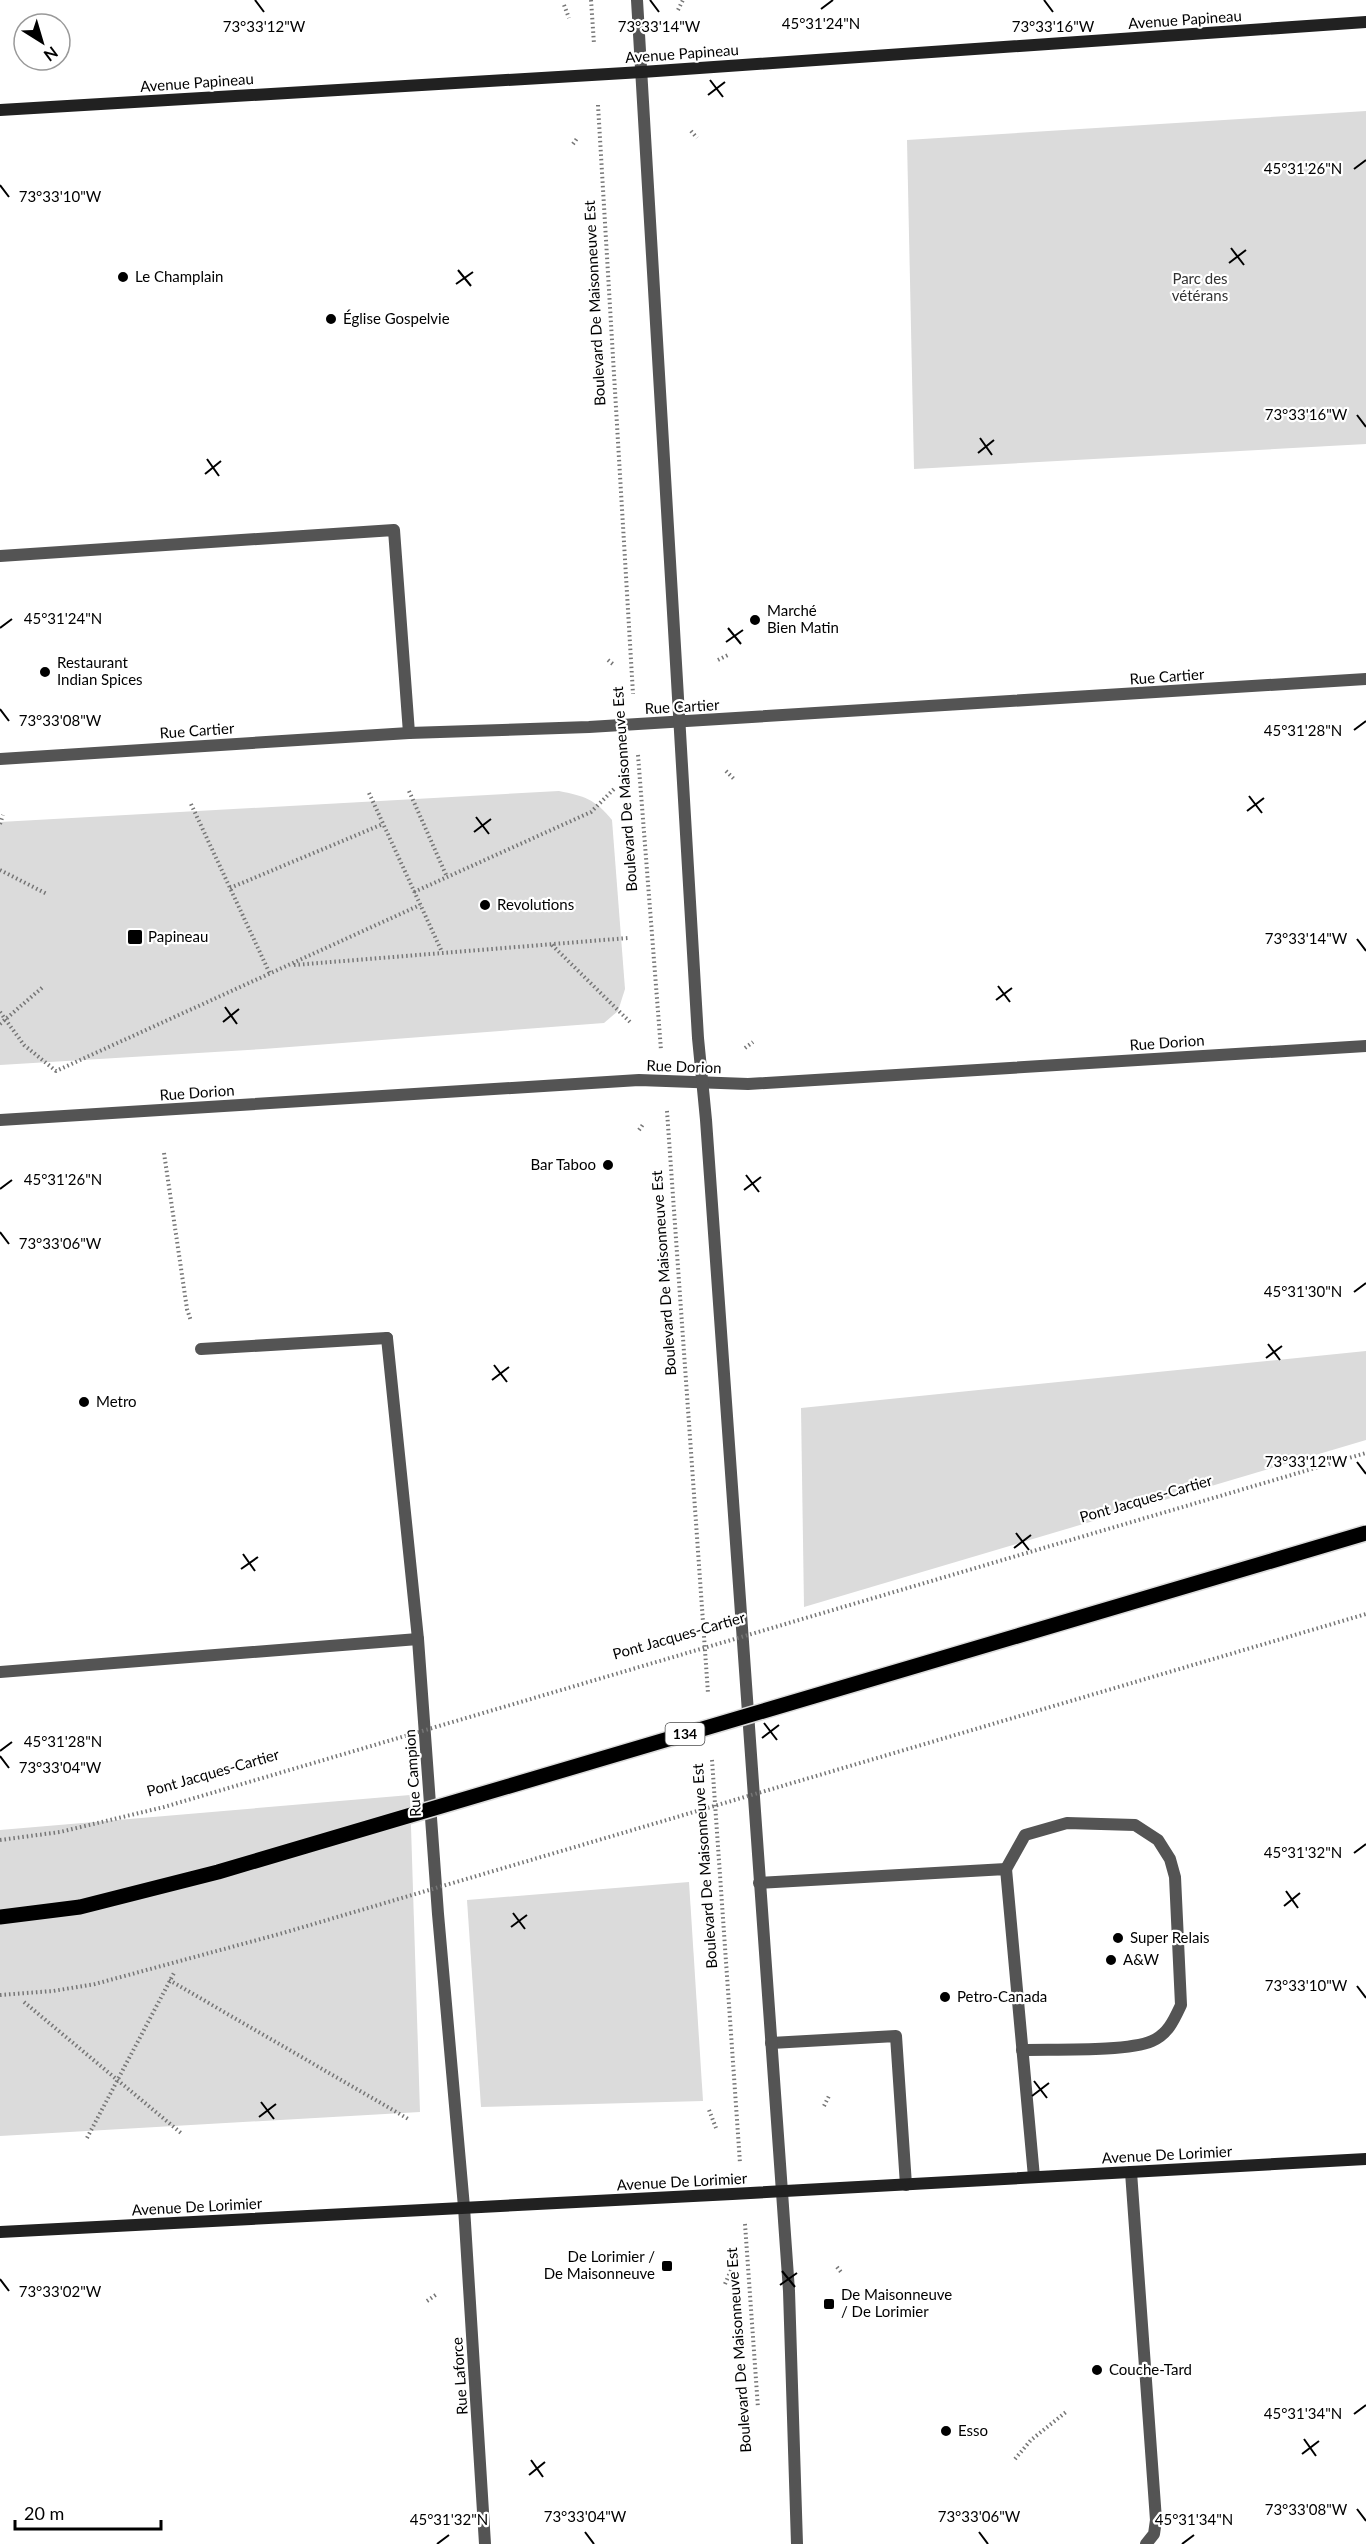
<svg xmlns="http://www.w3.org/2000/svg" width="1366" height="2544" viewBox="0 0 1366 2544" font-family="Lato,sans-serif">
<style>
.green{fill:#dbdbdb}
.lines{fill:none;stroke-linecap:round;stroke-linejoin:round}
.path{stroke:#767676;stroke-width:4;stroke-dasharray:1.5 3;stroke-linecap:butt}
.service{stroke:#545454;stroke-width:12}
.minor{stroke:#545454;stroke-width:12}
.tertiary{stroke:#545454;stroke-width:12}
.secondary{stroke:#212121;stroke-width:12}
.primary-bridge-casing{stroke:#dbdbdb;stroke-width:18;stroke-linecap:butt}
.path-bridge{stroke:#767676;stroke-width:4;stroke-dasharray:1.5 3;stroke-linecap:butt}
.primary-bridge{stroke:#000;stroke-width:15}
.ticks{fill:none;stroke:#000;stroke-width:2}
.poi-dot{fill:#000;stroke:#fff;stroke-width:2}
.labels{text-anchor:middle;stroke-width:4.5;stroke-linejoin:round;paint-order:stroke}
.shield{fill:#fff;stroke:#4c4c4c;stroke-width:1.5}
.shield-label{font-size:14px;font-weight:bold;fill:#000}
.street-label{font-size:15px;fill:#000;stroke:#fff}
.poi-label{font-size:15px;fill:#000;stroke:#fff;text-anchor:start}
.park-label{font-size:15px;fill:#323232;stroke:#fff}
.ticks-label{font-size:15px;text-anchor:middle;fill:#000;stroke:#fff;stroke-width:4.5;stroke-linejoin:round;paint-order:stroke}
</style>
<rect width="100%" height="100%" fill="#fff"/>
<!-- green -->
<g class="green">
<path d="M1366 111V444L914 469 907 140Z"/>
<path d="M559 791C584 796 595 799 612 820L625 989 618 1011 604 1023 263 1049 0 1065V822Z"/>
<path d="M1366 1351V1440L804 1607 801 1408Z"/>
<path d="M410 1795 420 2112 0 2136V1830Z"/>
<path d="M689 1882 703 2101 481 2107 467 1900Z"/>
</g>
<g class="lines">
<!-- path -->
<g class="path">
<path d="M591 0 594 44"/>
<path d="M564 5 569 18"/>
<path d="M678 10 683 0"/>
<path d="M598 105 633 694"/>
<path d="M691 131 697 138"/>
<path d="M573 144 578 137"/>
<path d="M608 660 614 665"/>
<path d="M718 660 730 654"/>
<path d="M638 755 661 1050"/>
<path d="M726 771 734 779"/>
<path d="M409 791 447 877"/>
<path d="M369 793 442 952"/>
<path d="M191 804 270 974"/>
<path d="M0 824 3 815"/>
<path d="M0 870 47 894"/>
<path d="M230 888 383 824"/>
<path d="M414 892 591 812 615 788"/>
<path d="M552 945 632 1024"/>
<path d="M294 965 628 938"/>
<path d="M0 1012 24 1045 56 1071 420 905"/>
<path d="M0 1024 44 986"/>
<path d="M745 1048 753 1042"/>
<path d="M667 1111 708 1693"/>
<path d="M639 1130 644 1123"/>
<path d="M164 1153 187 1309 191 1321"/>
<path d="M712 1760 740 2163"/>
<path d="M169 1980 410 2120"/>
<path d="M24 2002 181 2133"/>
<path d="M824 2106 829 2096"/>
<path d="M709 2110 716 2128"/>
<path d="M87 2138 175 1971"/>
<path d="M745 2224 758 2408"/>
<path d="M837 2267 841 2272"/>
<path d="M725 2284 732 2268"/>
<path d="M427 2301 437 2294"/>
<path d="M1015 2459 1031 2440 1066 2412"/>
</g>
<!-- service -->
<g class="service">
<path d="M0 556 394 530 409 733"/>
<path d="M201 1349 387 1338"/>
<path d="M0 1672 418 1639"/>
<path d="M1006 1869 1025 1835 1067 1823 1135 1825 1158 1840 1170 1859 1175 1877 1181 2005C1174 2020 1168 2034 1152 2041 1127 2052 1053 2049 1022 2050"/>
<path d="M759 1883 1006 1869 1034 2177"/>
<path d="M771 2043 896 2036 906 2185"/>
<path d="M1131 2172 1156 2520 1154 2534 1146 2544"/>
</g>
<!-- minor -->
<g class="minor">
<path d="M0 759 409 733 589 727 1366 679"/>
<path d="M0 1120 639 1080 748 1084 1366 1046"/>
<path d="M387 1338 418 1639 438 1914 464 2207 485 2544"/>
</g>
<!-- tertiary -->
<path class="tertiary" d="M637 0 698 1038 706 1120 789 2291 797 2544"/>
<!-- secondary -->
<g class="secondary">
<path d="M0 110 642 72 1366 22"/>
<path d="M0 2232C455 2210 911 2184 1366 2159"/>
</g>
<defs>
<path id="primary-bridge" d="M0 1917 80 1907 218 1872 1366 1533"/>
</defs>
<!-- primary-bridge casing -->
<use href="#primary-bridge" class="primary-bridge-casing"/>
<!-- path-bridge -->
<g class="path-bridge">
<path d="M0 1840 60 1832 164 1807 1366 1453"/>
<path d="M0 1995 53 1991 95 1984 283 1933 1366 1614"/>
</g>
<!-- primary-bridge -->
<use href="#primary-bridge" class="primary-bridge"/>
</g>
<!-- ticks -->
<path class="ticks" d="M255 0 264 12M650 0 659 12M1044 0 1053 12M821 9 833 0M710 80 723 97M708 95 725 82M1354 169 1366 160M0 185 9 197M1231 248 1244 265M1229 263 1246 250M458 270 471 286M456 284 473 272M1357 415 1366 427M980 438 992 455M978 453 994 440M207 459 219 476M205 474 221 461M0 628 12 619M728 628 741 644M726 642 743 630M0 709 9 721M1354 730 1366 721M1249 796 1262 813M1247 811 1264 798M476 817 489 834M474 832 491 819M1357 939 1366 951M998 986 1010 1002M996 1000 1012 988M225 1007 237 1024M223 1022 239 1009M746 1175 759 1192M0 1189 12 1180M744 1190 761 1177M0 1232 9 1244M1354 1292 1366 1283M1268 1344 1280 1360M1266 1358 1282 1346M494 1365 507 1382M492 1380 509 1367M1357 1462 1366 1474M1016 1533 1029 1550M1014 1548 1031 1535M243 1554 255 1571M241 1569 258 1557M764 1723 777 1740M762 1738 779 1725M0 1751 12 1742M0 1756 9 1768M1354 1853 1366 1844M1286 1891 1298 1908M1284 1906 1300 1893M513 1913 525 1929M511 1927 527 1915M1357 1986 1366 1998M1034 2081 1047 2098M1032 2096 1049 2083M261 2102 274 2119M259 2117 276 2104M782 2271 795 2287M0 2279 9 2291M780 2285 797 2273M1354 2414 1366 2405M1304 2439 1316 2456M1302 2454 1319 2441M531 2460 543 2477M529 2475 545 2462M1357 2509 1366 2521M585 2532 594 2544M979 2532 988 2544M437 2544 449 2535M1182 2544 1194 2535"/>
<!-- markers -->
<g class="poi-dot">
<circle cx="123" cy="277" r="6"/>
<circle cx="331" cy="319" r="6"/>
<circle cx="755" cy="620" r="6"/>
<circle cx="45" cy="672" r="6"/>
<circle cx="485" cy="905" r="6"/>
<rect x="127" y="929" width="16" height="16" rx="3"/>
<circle cx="608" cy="1165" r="6"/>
<circle cx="84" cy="1402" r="6"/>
<circle cx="1118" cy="1938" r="6"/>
<circle cx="1111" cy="1960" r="6"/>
<circle cx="945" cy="1997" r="6"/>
<rect x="661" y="2260" width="12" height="12" rx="3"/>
<rect x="823" y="2298" width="12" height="12" rx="3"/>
<circle cx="1097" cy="2370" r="6"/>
<circle cx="946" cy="2431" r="6"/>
</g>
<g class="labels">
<!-- shield labels -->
<rect class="shield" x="665.5" y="1723" width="39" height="22" rx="4.5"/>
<g class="shield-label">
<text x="685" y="1739">134</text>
</g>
<!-- street labels -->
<g class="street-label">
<text transform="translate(1185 20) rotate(-4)" y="5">Avenue Papineau</text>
<text transform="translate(682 54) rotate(-4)" y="5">Avenue Papineau</text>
<text transform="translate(197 83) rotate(-4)" y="5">Avenue Papineau</text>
<text transform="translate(595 303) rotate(-93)" y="5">Boulevard De Maisonneuve Est</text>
<text transform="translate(1167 677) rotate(-4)" y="5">Rue Cartier</text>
<text transform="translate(682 707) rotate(-3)" y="5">Rue Cartier</text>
<text transform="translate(197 731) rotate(-4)" y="5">Rue Cartier</text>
<text transform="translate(625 789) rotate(-94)" y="5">Boulevard De Maisonneuve Est</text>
<text transform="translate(1167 1043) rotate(-4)" y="5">Rue Dorion</text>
<text transform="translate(684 1067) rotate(2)" y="5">Rue Dorion</text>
<text transform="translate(197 1093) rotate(-4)" y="5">Rue Dorion</text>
<text transform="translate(664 1273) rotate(-94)" y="5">Boulevard De Maisonneuve Est</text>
<text transform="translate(1146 1499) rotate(-16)" y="5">Pont Jacques-Cartier</text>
<text transform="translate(679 1636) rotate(-16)" y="5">Pont Jacques-Cartier</text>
<text transform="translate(213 1773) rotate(-16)" y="5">Pont Jacques-Cartier</text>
<text transform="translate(413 1773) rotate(-94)" y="5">Rue Campion</text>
<text transform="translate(705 1866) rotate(-94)" y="5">Boulevard De Maisonneuve Est</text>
<text transform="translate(1167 2155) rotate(-3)" y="5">Avenue De Lorimier</text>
<text transform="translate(682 2182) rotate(-3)" y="5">Avenue De Lorimier</text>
<text transform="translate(197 2207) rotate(-3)" y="5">Avenue De Lorimier</text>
<text transform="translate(739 2350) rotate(-94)" y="5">Boulevard De Maisonneuve Est</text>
<text transform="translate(460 2376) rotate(-94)" y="5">Rue Laforce</text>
</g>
<!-- poi labels -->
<g class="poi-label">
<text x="135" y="282">Le Champlain</text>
<text x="343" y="324">Église Gospelvie</text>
<text x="767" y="616">Marché<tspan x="767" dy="17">Bien Matin</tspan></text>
<text x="57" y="668">Restaurant<tspan x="57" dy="17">Indian Spices</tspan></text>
<text x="497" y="910">Revolutions</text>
<text x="148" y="942">Papineau</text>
<text x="596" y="1170" text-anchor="end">Bar Taboo</text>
<text x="96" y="1407">Metro</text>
<text x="1130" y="1943">Super Relais</text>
<text x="1123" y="1965">A&amp;W</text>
<text x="957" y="2002">Petro-Canada</text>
<text x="655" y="2262" text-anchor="end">De Lorimier /<tspan x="655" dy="17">De Maisonneuve</tspan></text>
<text x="841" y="2300">De Maisonneuve<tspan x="841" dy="17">/ De Lorimier</tspan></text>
<text x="1109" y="2375">Couche-Tard</text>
<text x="958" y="2436">Esso</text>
</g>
<!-- park labels -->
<g class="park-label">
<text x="1200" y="284">Parc des<tspan x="1200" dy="17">vétérans</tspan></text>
</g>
</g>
<g class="ticks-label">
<text x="821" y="29">45°31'24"N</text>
<text x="264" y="32">73°33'12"W</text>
<text x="659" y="32">73°33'14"W</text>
<text x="1053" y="32">73°33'16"W</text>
<text x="1303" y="174">45°31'26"N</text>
<text x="60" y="202">73°33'10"W</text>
<text x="1306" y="420">73°33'16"W</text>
<text x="63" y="624">45°31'24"N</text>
<text x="60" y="726">73°33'08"W</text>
<text x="1303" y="736">45°31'28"N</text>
<text x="1306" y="944">73°33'14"W</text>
<text x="63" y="1185">45°31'26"N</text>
<text x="60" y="1249">73°33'06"W</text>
<text x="1303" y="1297">45°31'30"N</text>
<text x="1306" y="1467">73°33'12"W</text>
<text x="63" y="1747">45°31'28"N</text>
<text x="60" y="1773">73°33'04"W</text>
<text x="1303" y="1858">45°31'32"N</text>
<text x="1306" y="1991">73°33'10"W</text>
<text x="60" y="2297">73°33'02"W</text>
<text x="1303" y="2419">45°31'34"N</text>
<text x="1306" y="2515">73°33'08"W</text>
<text x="585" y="2522">73°33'04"W</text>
<text x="979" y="2522">73°33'06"W</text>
<text x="449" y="2525">45°31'32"N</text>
<text x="1194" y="2525">45°31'34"N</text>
</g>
<!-- north arrow -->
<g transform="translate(42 42) rotate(143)"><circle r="28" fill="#ffffff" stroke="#999999" stroke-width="1.5"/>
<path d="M0-4.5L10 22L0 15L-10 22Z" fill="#000000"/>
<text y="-9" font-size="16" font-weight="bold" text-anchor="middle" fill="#000000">N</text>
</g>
<!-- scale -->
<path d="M15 2520v9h146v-9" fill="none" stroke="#000000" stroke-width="3"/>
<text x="24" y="2520" font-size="18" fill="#000000" stroke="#ffffff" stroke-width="4.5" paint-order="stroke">20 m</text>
</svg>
